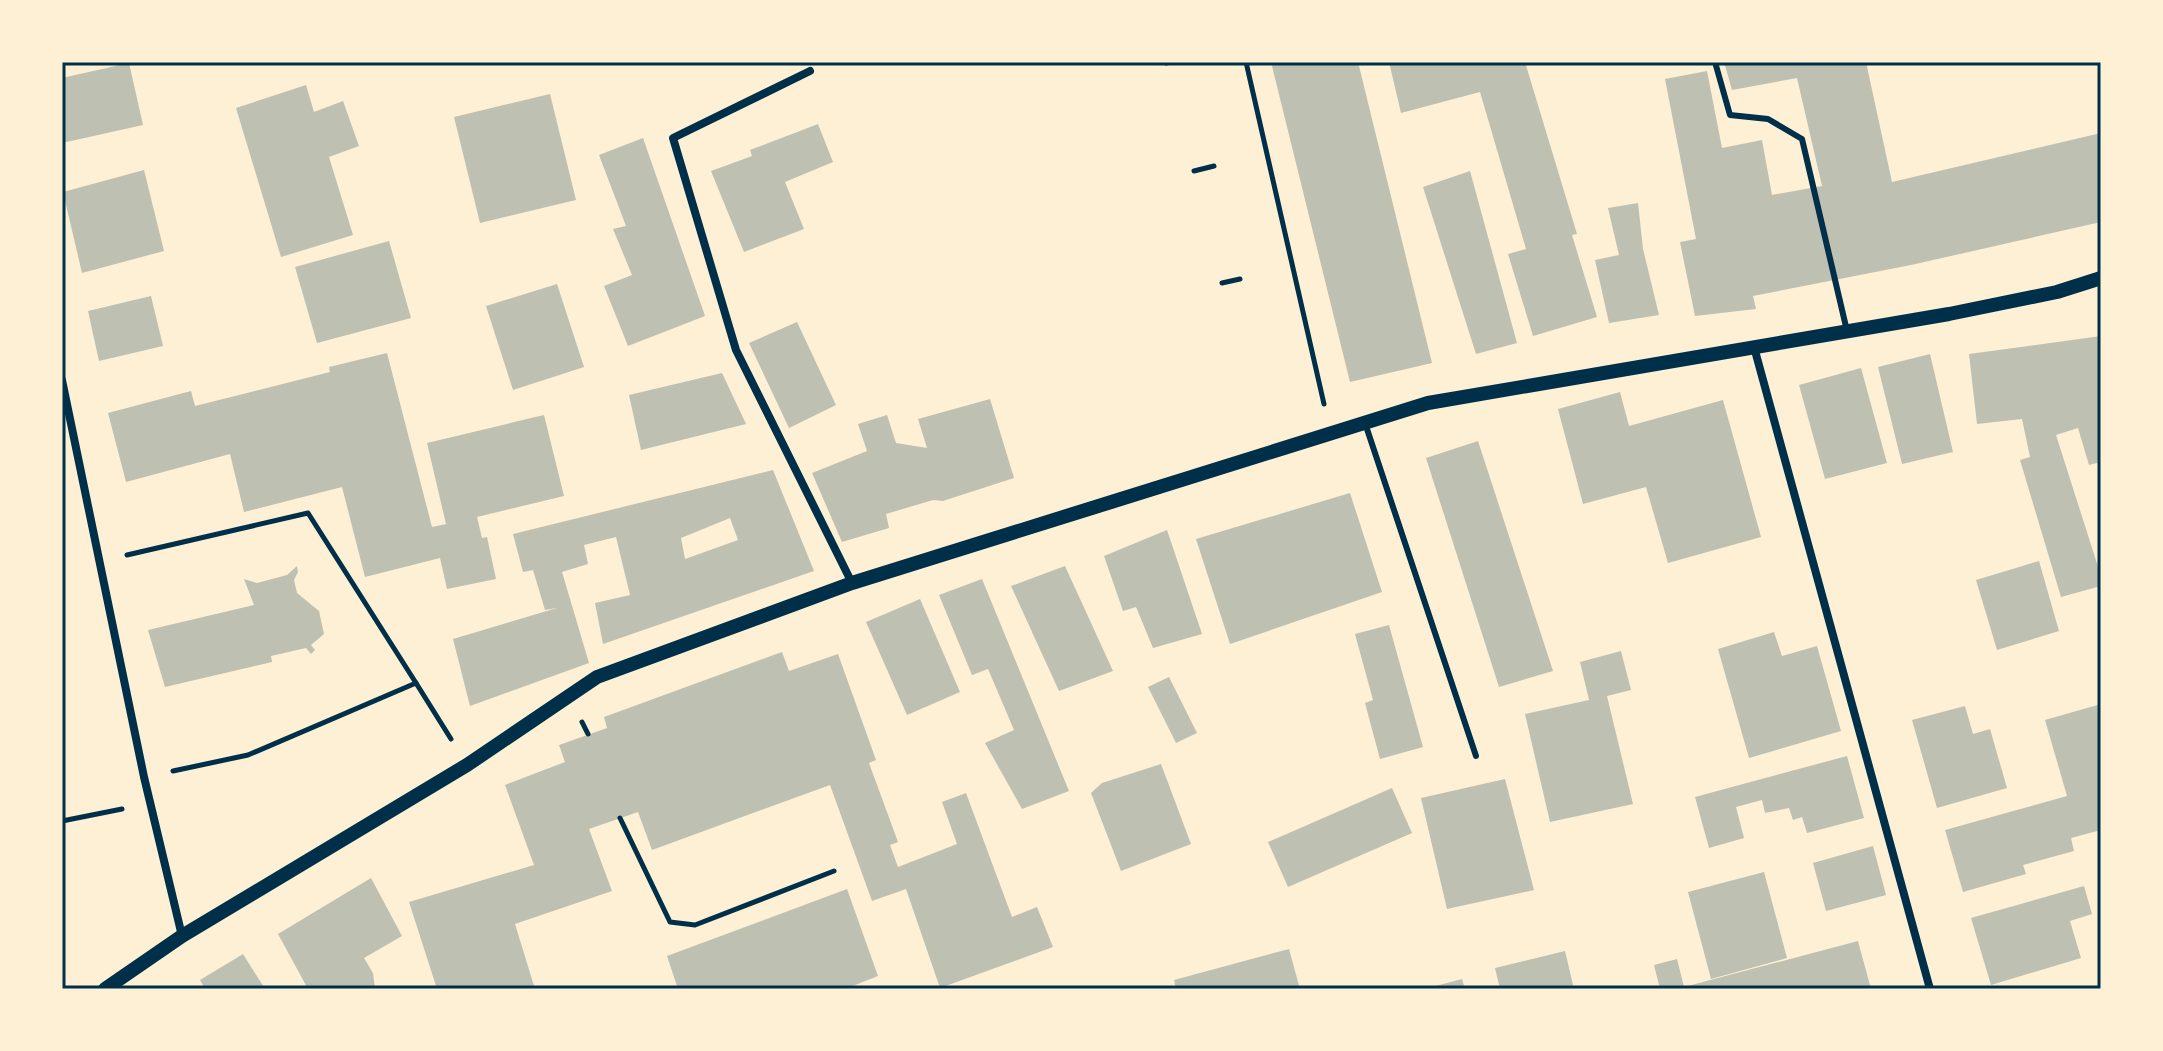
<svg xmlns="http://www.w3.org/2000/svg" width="2163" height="1051" viewBox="0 0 2163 1051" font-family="'IBM Plex Sans',sans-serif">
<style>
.building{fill:#bec0b2;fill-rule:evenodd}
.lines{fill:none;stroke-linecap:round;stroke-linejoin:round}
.path{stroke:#003049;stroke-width:5}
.service{stroke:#003049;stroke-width:6}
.minor{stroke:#003049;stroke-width:8}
.tertiary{stroke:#003049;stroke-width:14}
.neatline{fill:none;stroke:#003049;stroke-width:3}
</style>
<rect width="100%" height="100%" fill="#fdf0d5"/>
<!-- building -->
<g class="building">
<path d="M1271 62H1358L1432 363 1350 382Z"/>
<path d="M1389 62H1525L1577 234 1572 235 1597 317 1533 336 1508 254 1526 249 1480 92 1401 113Z"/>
<path d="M1724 62H1866L1892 182 2101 133V222L1911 265 1753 296 1756 309 1695 316 1680 242 1696 239 1665 79 1707 71 1722 148 1762 140 1772 195 1822 186 1797 78 1732 90Z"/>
<path d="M129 63 143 125 62 143V78Z"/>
<path d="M306 85 314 112 343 101 359 146 329 157 353 235 281 257 236 108Z"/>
<path d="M550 94 576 200 480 223 454 117Z"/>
<path d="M818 124 833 162 785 182 804 229 744 252 711 171 752 156 750 150Z"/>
<path d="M643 138 705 316 628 346 604 286 632 275 613 229 626 226 599 155Z"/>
<path d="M144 170 164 251 82 273 63 192Z"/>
<path d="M1470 171 1517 343 1476 354 1423 187Z"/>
<path d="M1638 203 1643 249 1659 315 1609 323 1595 260 1619 255 1608 208Z"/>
<path d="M389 241 411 318 317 343 295 267Z"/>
<path d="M557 284 584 367 513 390 486 306Z"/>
<path d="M151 296 163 346 99 361 88 311Z"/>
<path d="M797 322 836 405 789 428 749 343Z"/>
<path d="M2101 336V462L2089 465 2078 428 2056 435 2101 576V586L2061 597 2020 460 2030 457 2022 419 1977 424 1969 354Z"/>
<path d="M387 353 432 527 446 524 427 443 544 415 564 496 477 517 482 538 487 537 496 579 447 589 440 558 365 577 342 487 244 512 230 454 126 482 108 413 191 391 195 406 330 372 329 367Z"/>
<path d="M1930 354 1953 452 1902 464 1878 367Z"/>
<path d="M1861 368 1887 463 1825 479 1799 385Z"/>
<path d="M722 373 746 424 641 450 629 395Z"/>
<path d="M1620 392 1629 426 1723 400 1761 537 1668 563 1646 487 1583 504 1558 409Z"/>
<path d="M990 399 1014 478 943 501 933 500 886 514 889 528 842 542 812 473 867 451 858 424 887 415 896 443 927 448 918 419Z"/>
<path d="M1478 441 1553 671 1499 687 1426 458Z"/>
<path d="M773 470 814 571 603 644 595 603 630 595 616 537 584 545 588 564 562 572 589 663 470 706 453 639 557 608 545 610 533 570 523 572 513 534ZM730 518 738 540 685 559 681 538Z"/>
<path d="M1350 493 1382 592 1230 644 1196 539Z"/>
<path d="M1167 530 1202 634 1153 648 1136 607 1123 611 1104 556Z"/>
<path d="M2039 561 2059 631 1997 650 1976 580Z"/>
<path d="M297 566 298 572 294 580 297 593 319 611 324 634 311 645 315 650 311 654 306 648 271 656 272 662 165 687 148 630 254 605 244 579 257 583 287 575Z"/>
<path d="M1065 566 1113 671 1059 691 1011 586Z"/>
<path d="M982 579 1069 791 1022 809 985 743 1014 730 988 669 972 675 939 595Z"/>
<path d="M920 599 960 692 907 715 866 622Z"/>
<path d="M1389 625 1423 747 1380 759 1365 703 1373 700 1355 634Z"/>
<path d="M1774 632 1782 656 1817 646 1841 731 1749 758 1718 649Z"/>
<path d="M1621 651 1631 690 1607 696 1633 804 1550 822 1525 714 1589 700 1580 662Z"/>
<path d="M782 652 789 671 838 654 876 760 869 763 898 842 890 845 898 867 957 844 942 802 966 793 1012 917 1037 907 1053 947 940 988 906 889 872 901 830 785 652 850 638 812 589 829 612 891 515 924 535 989H437L409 902 534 865 505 785 565 762 559 745 607 728 604 717Z"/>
<path d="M1169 677 1197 733 1176 743 1148 687Z"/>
<path d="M2101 704V830L2071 838 2074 851 2023 865 2026 874 1963 892 1945 830 2067 796 2045 720Z"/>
<path d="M1965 706 1973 734 1990 729 2007 788 1937 808 1912 720Z"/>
<path d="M1847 756 1864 818 1807 833 1802 817 1793 820 1789 808 1765 813 1762 800 1736 807 1744 838 1709 848 1695 797Z"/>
<path d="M1161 764 1191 844 1121 871 1091 793 1102 783Z"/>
<path d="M1505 779 1534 890 1447 909 1421 798Z"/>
<path d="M1392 788 1412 833 1288 887 1268 842Z"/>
<path d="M1873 846 1886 895 1826 911 1813 863Z"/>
<path d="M1764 872 1787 958 1711 979 1688 892Z"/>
<path d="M371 878 402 936 364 958 373 973 375 989H308L278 934Z"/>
<path d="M2084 886 2092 914 2070 921 2081 958 1991 985 1971 918Z"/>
<path d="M847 889 878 976 845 989H678L667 956Z"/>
<path d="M1858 941 1871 989H1660L1654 965 1677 959 1684 987Z"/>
<path d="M1289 949 1300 989H1176L1174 980Z"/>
<path d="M1565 951 1574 989H1500L1495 968Z"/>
<path d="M243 954 265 989H205L200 980Z"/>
<path d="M1462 979 1465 989H1428V988Z"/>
</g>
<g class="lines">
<!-- path -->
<g class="path">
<path d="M1246 62 1324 404"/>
<path d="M1166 63 1170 62"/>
<path d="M1194 171 1214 166"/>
<path d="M1222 283 1240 279"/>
<path d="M127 555 308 513 416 683"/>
<path d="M582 722 588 734"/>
<path d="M173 771 248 755 416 683 451 739"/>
<path d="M620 818 670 922 695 925 834 871"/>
<path d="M62 821 122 809"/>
</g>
<!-- service -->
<g class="service">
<path d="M1715 62 1730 115 1768 119 1802 139 1847 331"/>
<path d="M1365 423 1476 756"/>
</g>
<!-- minor -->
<g class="minor">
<path d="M810 71 673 138 736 350 852 583"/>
<path d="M1754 347 1930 989"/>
<path d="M62 380 144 777 182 936"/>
</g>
<!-- tertiary -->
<path class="tertiary" d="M105 989 182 936 467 765 597 677 852 583 1428 403 1949 314 2057 292 2101 278"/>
</g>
<!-- border -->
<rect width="2163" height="1051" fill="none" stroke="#fdf0d5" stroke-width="128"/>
<rect x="64" y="64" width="2035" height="923" class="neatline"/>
</svg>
